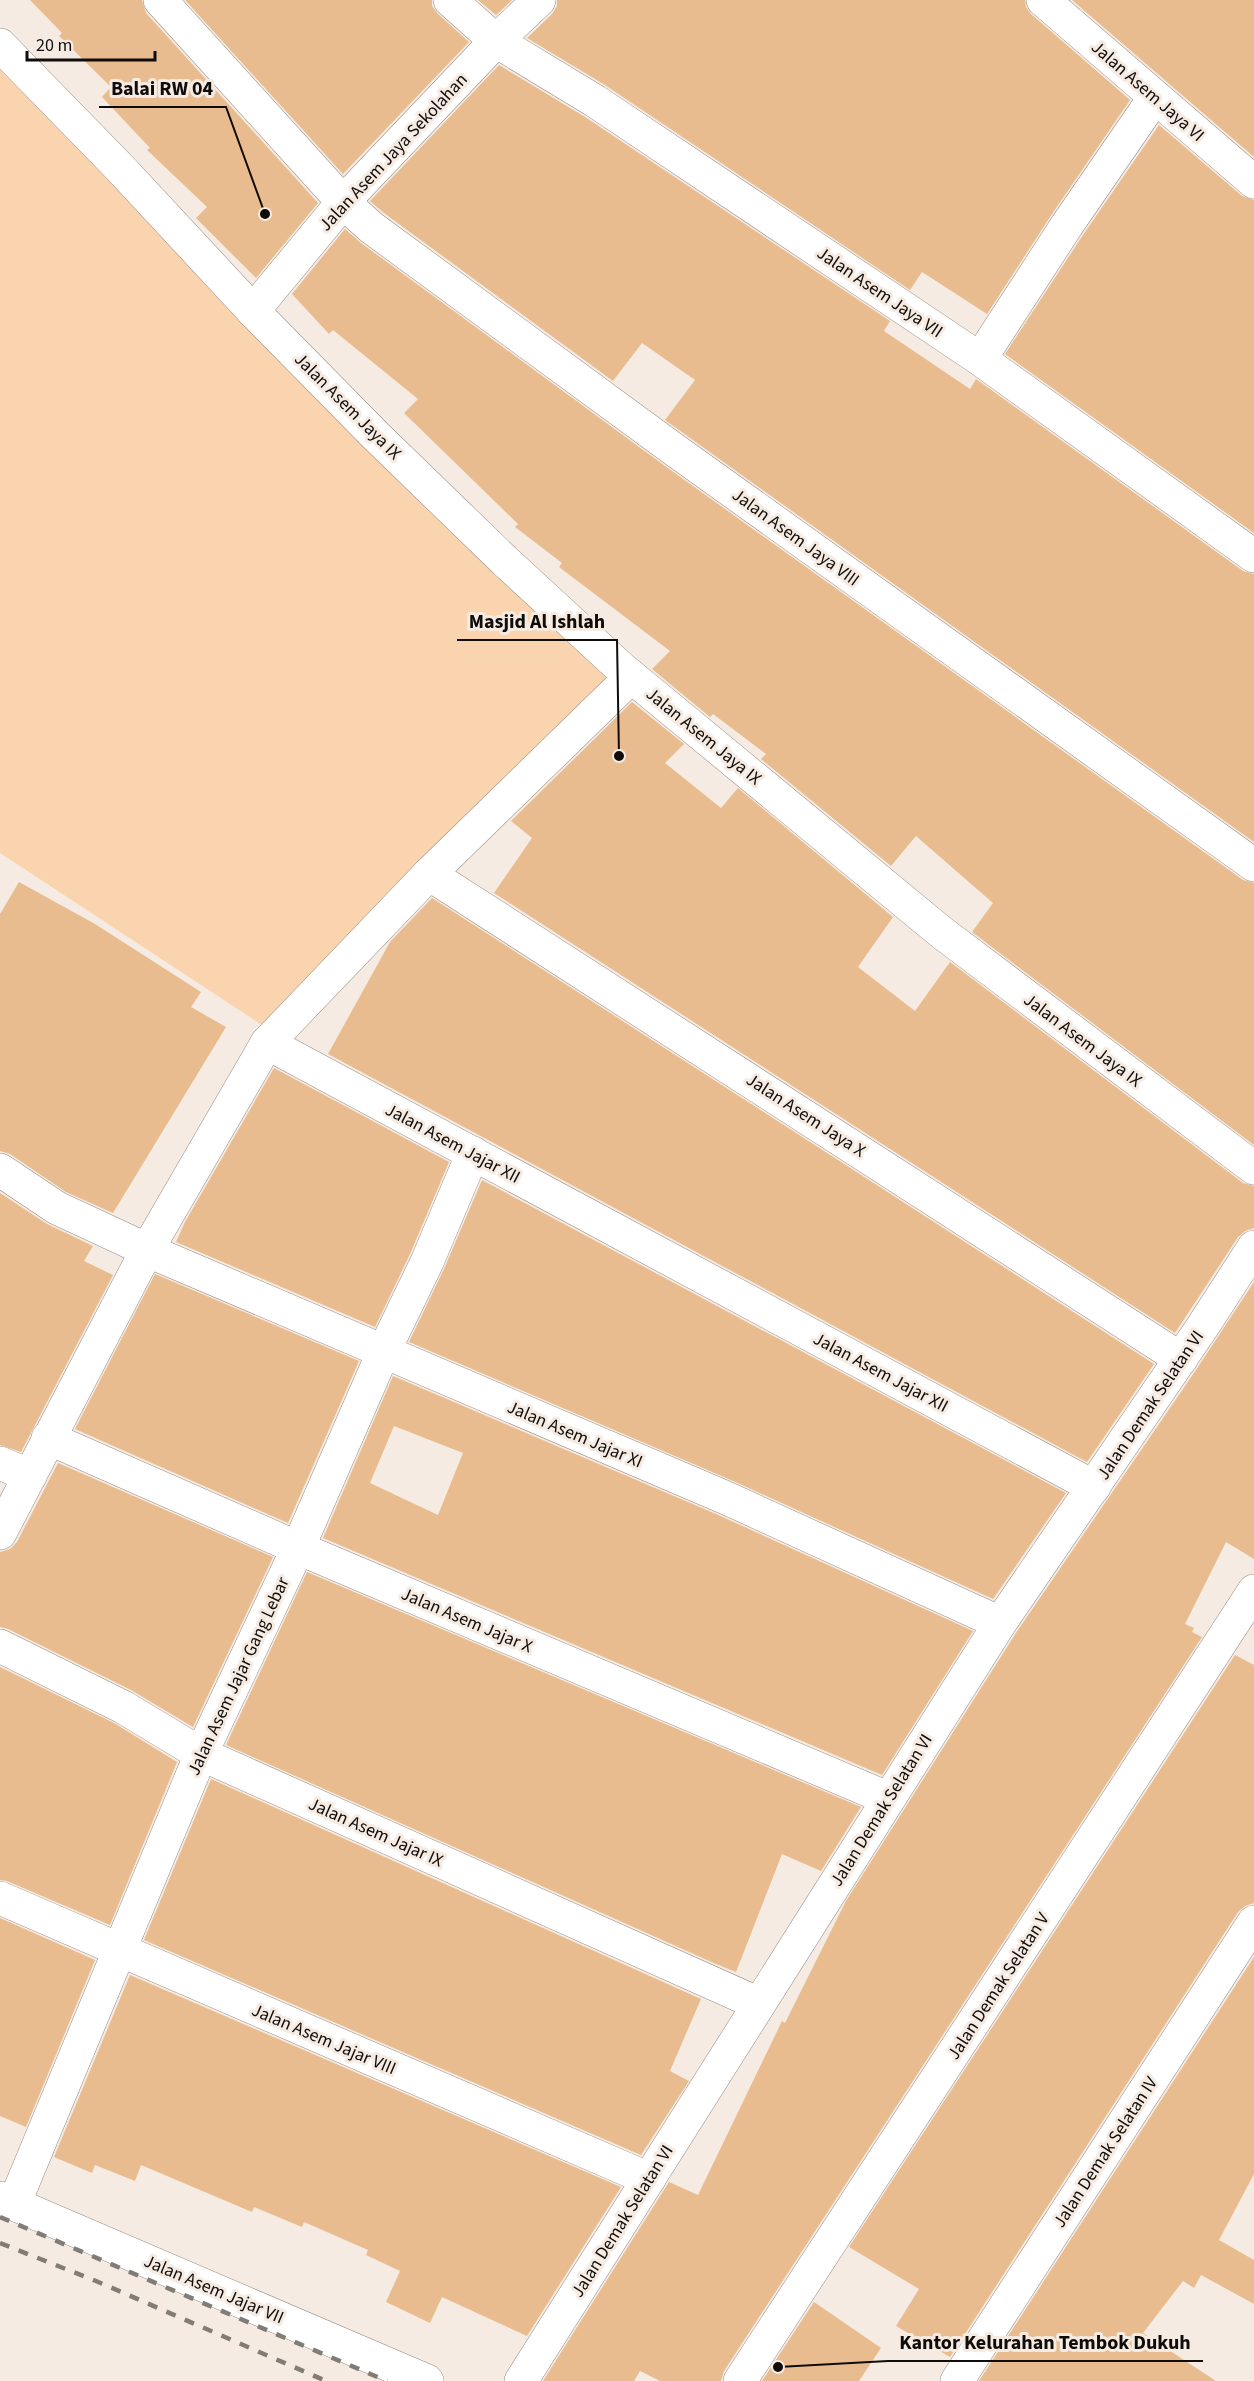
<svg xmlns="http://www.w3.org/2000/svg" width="1254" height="2381" viewBox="0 0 1254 2381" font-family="'Source Sans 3',sans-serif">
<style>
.green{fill:#f9d4af}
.building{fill:#e9bc8f;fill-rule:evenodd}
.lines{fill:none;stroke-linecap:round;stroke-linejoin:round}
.street-casing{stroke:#978e85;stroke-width:34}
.street{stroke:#fff;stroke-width:33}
.rail{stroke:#827c76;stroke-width:4.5;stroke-dasharray:10 10;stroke-linecap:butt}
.labels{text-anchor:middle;stroke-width:6;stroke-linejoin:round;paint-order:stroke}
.street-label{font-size:18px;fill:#0f0c09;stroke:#f5ebe2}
.leader{fill:none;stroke:#0f0c09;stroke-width:2}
.callout-dot{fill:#0f0c09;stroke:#f5ebe2;stroke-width:2}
.callout-label{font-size:20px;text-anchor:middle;font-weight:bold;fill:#0f0c09;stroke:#f5ebe2;stroke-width:6;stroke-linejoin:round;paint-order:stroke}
</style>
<rect width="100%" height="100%" fill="#f5ebe2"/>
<!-- green -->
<path class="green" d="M0 57 624 680 265 1027 0 853Z"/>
<!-- building -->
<g class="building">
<path d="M30 0H142L146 13 318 203 256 278 196 218 207 207 147 150 150 148 102 97 111 87 59 36 62 33Z"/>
<path d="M185 0H432V6L438 14 469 42 343 174Z"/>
<path d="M478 0H512L496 15Z"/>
<path d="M557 0H1025L1026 7 1031 14 1130 100 1052 214 987 314 922 272 910 290 605 85 527 38 552 14 557 6Z"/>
<path d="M1072 0H1254V157Z"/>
<path d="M499 65 585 117 890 321 884 331 970 389 976 379 1243 571 1254 574V842L665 420 695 380 642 343 613 381 384 213 370 201Z"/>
<path d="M1159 125 1242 196 1254 200V533L1005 354 1083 235Z"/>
<path d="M345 229 361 243 665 466 1243 880 1254 883V1145L972 932 993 903 916 836 891 866 761 759 766 754 713 714 710 717 652 669 670 651 559 567 562 563 515 527 518 524 404 413 418 399 333 330 329 334 292 294Z"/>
<path d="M632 702 684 744 665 763 721 808 738 788 893 917 858 967 915 1011 950 962 1243 1183 1254 1186V1228L1245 1231 1238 1237 1175 1333 494 893 532 838 511 821Z"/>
<path d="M19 882 95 924 201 992 191 1007 226 1027 113 1213 66 1192 10 1154 0 1151V914Z"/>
<path d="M432 898 1154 1364 1087 1462 328 1054 390 942Z"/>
<path d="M274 1068 449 1162 410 1254 375 1327 176 1242 185 1222Z"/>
<path d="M482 1180 1066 1493 993 1599 731 1480 409 1342 444 1269Z"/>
<path d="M0 1193 47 1224 93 1246 84 1261 113 1275 21 1452 0 1445Z"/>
<path d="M155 1274 359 1361 288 1523 75 1429Z"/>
<path d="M1254 1282V1559L1226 1542 1185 1624 1194 1628 1192 1632 1202 1637 724 2371 721 2381H660L640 2371 634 2381H543L669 2182 698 2195 782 2021 785 2023 846 1901 1016 1633 1196 1370Z"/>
<path d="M393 1376 716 1514 973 1631 882 1775 323 1538ZM394 1426 463 1453 438 1515 370 1483Z"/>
<path d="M58 1463 273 1557 193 1727 131 1690 8 1629 0 1627V1552L10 1549 17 1542Z"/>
<path d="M307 1572 861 1807 821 1871 782 1854 736 1972 716 1964 226 1745Z"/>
<path d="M1235 1655 1254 1665V1903L1245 1906 1238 1912 950 2357 896 2326 919 2289 849 2247Z"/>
<path d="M0 1667 114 1723 177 1762 110 1925 7 1881 0 1880Z"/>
<path d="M211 1779 701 1999 670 2071 689 2081 641 2155 144 1940Z"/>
<path d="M0 1918 95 1960 26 2127 0 2116Z"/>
<path d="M1254 1957V2174L1219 2240 1254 2260V2304L1201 2275 1194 2288 1183 2281 1143 2333 1216 2381H979Z"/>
<path d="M130 1975 621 2187 527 2336 442 2297 430 2323 386 2302 400 2271 366 2255 368 2250 304 2222 302 2227 254 2207 252 2212 141 2165 135 2181 95 2165 92 2173 54 2157Z"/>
<path d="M814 2302 881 2348 859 2381H762Z"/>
</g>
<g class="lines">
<defs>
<g id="street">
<path d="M160 0 343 202 372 228 676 451 1254 865"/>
<path d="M450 0 496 41 595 101 980 359 1254 556"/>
<path d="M1043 0 1254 182"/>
<path d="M0 45 121 169 253 311 375 435 505 561 621 668 941 932 1254 1168"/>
<path d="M253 311 343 202 496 41 539 0"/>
<path d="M980 359 1067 225 1155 97"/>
<path d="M631 677 429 874 267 1043 1094 1487"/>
<path d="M429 874 1181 1359"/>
<path d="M0 1170 57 1208 158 1255 724 1497 1000 1623"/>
<path d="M48 1438 298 1548 887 1798"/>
<path d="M0 1463 30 1476"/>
<path d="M0 1533 147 1250 267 1043"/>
<path d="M0 1646 123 1707 201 1754 759 2004"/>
<path d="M0 1898 649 2179"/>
<path d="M0 2198 427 2381"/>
<path d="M14 2204 201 1754 298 1548 383 1353 427 1262 473 1153"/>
<path d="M521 2381 1000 1623 1203 1326 1254 1247"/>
<path d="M740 2381 1254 1591"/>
<path d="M957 2381 1254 1922"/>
</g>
</defs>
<!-- street casing -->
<use href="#street" class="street-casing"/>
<!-- street -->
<use href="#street" class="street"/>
<!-- rail -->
<g class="rail">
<path d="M0 2217 387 2381"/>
<path d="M0 2243 96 2281 326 2381"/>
</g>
</g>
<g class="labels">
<!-- street labels -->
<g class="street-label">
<text transform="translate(1148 91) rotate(41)" y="6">Jalan Asem Jaya VI</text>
<text transform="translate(393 152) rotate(-47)" y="6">Jalan Asem Jaya Sekolahan</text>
<text transform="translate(880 292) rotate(34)" y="6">Jalan Asem Jaya VII</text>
<text transform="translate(348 406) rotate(45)" y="6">Jalan Asem Jaya IX</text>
<text transform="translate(796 537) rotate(36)" y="6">Jalan Asem Jaya VIII</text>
<text transform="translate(704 736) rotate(39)" y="6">Jalan Asem Jaya IX</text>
<text transform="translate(1083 1040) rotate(37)" y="6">Jalan Asem Jaya IX</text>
<text transform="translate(806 1115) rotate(33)" y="6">Jalan Asem Jaya X</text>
<text transform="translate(453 1143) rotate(28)" y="6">Jalan Asem Jajar XII</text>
<text transform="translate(881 1372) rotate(28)" y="6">Jalan Asem Jajar XII</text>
<text transform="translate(1150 1405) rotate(-56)" y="6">Jalan Demak Selatan VI</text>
<text transform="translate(575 1434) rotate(23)" y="6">Jalan Asem Jajar XI</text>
<text transform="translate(467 1620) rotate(23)" y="6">Jalan Asem Jajar X</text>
<text transform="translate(238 1676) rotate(-65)" y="6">Jalan Asem Jajar Gang Lebar</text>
<text transform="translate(881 1810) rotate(-58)" y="6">Jalan Demak Selatan VI</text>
<text transform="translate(376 1832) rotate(24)" y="6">Jalan Asem Jajar IX</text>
<text transform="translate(998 1986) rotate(-57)" y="6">Jalan Demak Selatan V</text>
<text transform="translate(324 2039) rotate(23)" y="6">Jalan Asem Jajar VIII</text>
<text transform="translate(1105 2152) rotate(-57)" y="6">Jalan Demak Selatan IV</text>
<text transform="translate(622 2221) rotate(-58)" y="6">Jalan Demak Selatan VI</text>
<text transform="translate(214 2289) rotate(23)" y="6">Jalan Asem Jajar VII</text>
</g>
</g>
<!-- callouts -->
<path class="leader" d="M265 214L226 107H99M619 756L617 640H457M778 2367L888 2361H1203"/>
<g class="callout-dot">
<circle cx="265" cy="214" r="6"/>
<circle cx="619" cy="756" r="6"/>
<circle cx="778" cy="2367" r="6"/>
</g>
<g class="callout-label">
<text x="162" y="95">Balai RW 04</text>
<text x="537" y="628">Masjid Al Ishlah</text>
<text x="1045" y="2349">Kantor Kelurahan Tembok Dukuh</text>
</g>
<!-- scale -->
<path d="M27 51v9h128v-9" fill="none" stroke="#0f0c09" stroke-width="3"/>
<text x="36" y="51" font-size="18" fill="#0f0c09" stroke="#f5ebe2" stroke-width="4.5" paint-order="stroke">20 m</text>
</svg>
